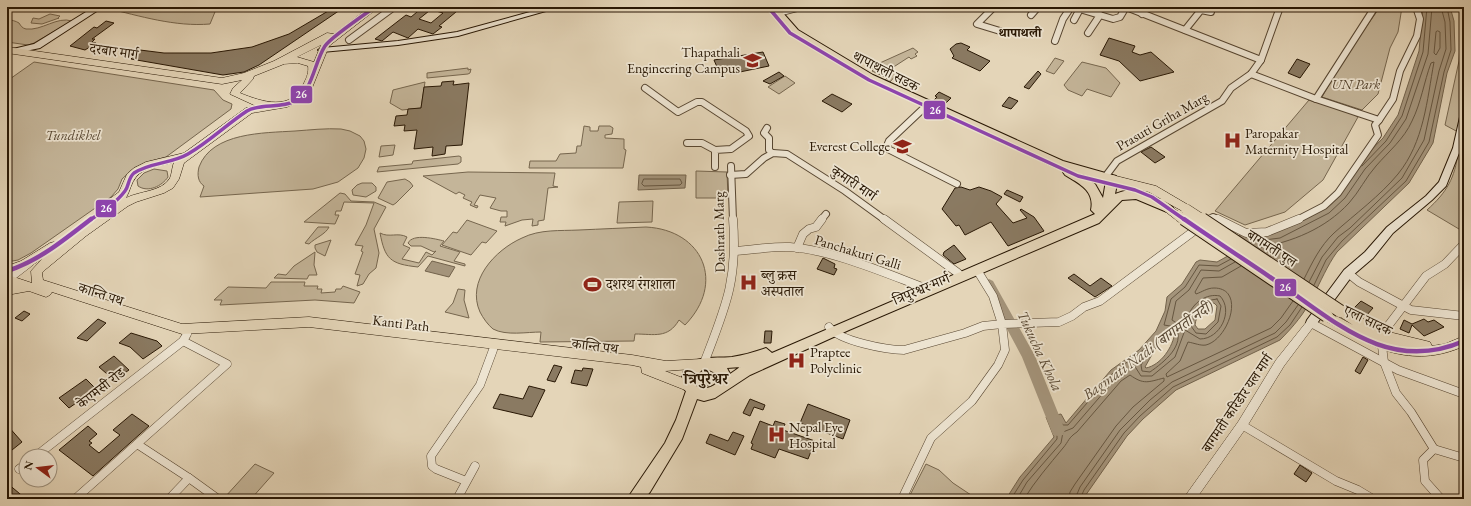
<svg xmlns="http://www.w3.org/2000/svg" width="1471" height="506" viewBox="0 0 1471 506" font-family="'EB Garamond','Noto Serif Devanagari',serif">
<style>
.green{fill:#c4b599;stroke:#76664e}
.water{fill:#a4947b;stroke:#72624b;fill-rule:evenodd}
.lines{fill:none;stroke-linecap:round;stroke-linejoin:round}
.shore{stroke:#665640;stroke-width:1}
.river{fill:#a4947b;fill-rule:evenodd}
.building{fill:#8a7a62;stroke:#281704}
.minor-far1-casing{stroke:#574631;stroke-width:8}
.minor-casing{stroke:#574631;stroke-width:9}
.tertiary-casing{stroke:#574631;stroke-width:1}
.secondary-casing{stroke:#281704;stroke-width:2}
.primary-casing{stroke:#281704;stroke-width:1}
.trunk-casing{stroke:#281704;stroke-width:2}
.minor-far1{stroke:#ede4d1;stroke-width:6}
.minor{stroke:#ede4d1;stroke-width:8}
.tertiary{fill:#ede4d1;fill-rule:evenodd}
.secondary{fill:#ede4d1;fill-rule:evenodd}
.primary{fill:#e4d5b8;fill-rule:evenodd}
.trunk{fill:#e4d5b8;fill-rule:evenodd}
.primary-bridge-far1-casing{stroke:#281704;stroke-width:11;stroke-linecap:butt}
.primary-bridge-casing{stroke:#281704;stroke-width:14;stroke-linecap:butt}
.primary-bridge-far1{stroke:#e4d5b8;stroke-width:10}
.primary-bridge{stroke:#e4d5b8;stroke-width:12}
.bus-1-far1-casing{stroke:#ede4d1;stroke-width:6}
.bus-1-casing{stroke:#ede4d1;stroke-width:8}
.bus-1-far1{stroke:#8e44ad;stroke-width:3.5}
.bus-1{stroke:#8e44ad;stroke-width:4.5}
.labels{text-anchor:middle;stroke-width:3.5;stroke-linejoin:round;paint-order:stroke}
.far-neighbourhood-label{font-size:13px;font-weight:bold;fill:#281704;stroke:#ede4d1}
.street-label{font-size:14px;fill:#281704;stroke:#ede4d1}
.poi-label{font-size:14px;fill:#281704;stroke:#ede4d1;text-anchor:start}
.park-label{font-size:14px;font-style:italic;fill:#574631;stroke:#ede4d1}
.water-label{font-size:15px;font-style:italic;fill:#5a4934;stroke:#ede4d1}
.neighbourhood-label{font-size:15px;font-weight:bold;fill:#281704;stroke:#ede4d1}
.line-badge{stroke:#ede4d1;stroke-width:1.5}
.badge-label{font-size:11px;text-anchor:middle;font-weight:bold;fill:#fff}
</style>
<rect width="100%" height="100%" fill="#e4d5b8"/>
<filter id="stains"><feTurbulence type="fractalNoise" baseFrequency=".005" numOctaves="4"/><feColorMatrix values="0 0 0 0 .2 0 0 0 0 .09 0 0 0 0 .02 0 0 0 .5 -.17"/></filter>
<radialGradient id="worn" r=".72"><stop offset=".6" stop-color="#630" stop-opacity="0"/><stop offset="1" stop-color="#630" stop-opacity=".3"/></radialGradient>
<!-- green -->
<g class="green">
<path d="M108 7H217L210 24C175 27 140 16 106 8Z"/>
<path d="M1380 7H1402L1398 32 1390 48 1378 94 1362 110 1322 97 1345 57Z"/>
<path d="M50 14 60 16 58 18H59L42 24 31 23 33 18 39 19Z"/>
<path d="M7 19C11 20 16 21 19 23 21 26 22 28 26 29 42 31 57 16 72 21L34 43 28 45 7 42Z"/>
<path d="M1461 28 1464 29V90L1458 132 1445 125 1459 61Z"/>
<path d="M913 48 918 52 915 54 917 56 911 59 909 57 892 68 896 75 890 82 885 80 887 78 872 71 874 69 871 67Z"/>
<path d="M1055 58 1064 61 1054 74 1046 71Z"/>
<path d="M34 62 214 90 223 100 232 104 231 109 166 157 148 162 134 168 122 179 118 189 111 197 31 253 18 260 7 262V81Z"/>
<path d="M1082 62 1106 68 1120 83 1111 97 1087 89 1082 96 1068 90 1064 85Z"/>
<path d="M468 68V70L471 69 470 73 468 74 427 78V73Z"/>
<path d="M785 76 795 83 779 94 768 87Z"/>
<path d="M425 82 421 108 402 110 390 103 393 90Z"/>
<path d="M1309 100 1349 112 1358 117 1323 180 1285 212 1245 225 1215 211Z"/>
<path d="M584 126 590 127V131H598L599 126H610L613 128 612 134 605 135V138L624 139V149L626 150 623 168H529L530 161H556L560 154 576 153 577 146H581Z"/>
<path d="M341 129 350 131 360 136 364 141 366 149 364 158 358 168 338 182 313 189 200 197 204 186C198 182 197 175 199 167 212 132 264 133 295 131 310 130 326 128 341 129Z"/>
<path d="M395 145 393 155 379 157 381 146Z"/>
<path d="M1458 152 1464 153V232L1427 210C1447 192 1455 178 1458 152Z"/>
<path d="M459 156 461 157V162L458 164 377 172 379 167 412 164 413 161Z"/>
<path d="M154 169 167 171 168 177C162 186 148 193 138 186L137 180 144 173Z"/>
<path d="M696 171 727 172 728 198H696Z"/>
<path d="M468 172 555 173 553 186 558 187 548 188 544 220 538 221V225L532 226 533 219 522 220 505 226 506 222H500L501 217H507V211H501L490 208 496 198 480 195 474 205 478 206 477 208 470 205 472 202 463 198 465 195 459 192 456 194 423 176Z"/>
<path d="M405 179 410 182 413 186 396 203 393 205 378 198 387 182Z"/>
<path d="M362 183H372L376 187V191L366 197 353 195 352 190 357 185Z"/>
<path d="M340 193 345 194 351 201 374 202 386 207 374 229 379 253 376 268 369 274 363 284 357 286 360 275 355 274 363 252 361 251 363 246 355 245 366 225 374 203 344 202 341 211H336L335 215H339L335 224 304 222Z"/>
<path d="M653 201 652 222 617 223 619 202Z"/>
<path d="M467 220 497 231 486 243 482 242 471 255 442 245 453 232 457 233Z"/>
<path d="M318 227H329C326 234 315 238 309 244L305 243Z"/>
<path d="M646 227C703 230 726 283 685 325L679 320C668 339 654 334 635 334L634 341 540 342 541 332C527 332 506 336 493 329 488 325 483 318 480 312 466 281 495 250 522 238 540 229 560 231 579 230 601 229 623 228 646 227Z"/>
<path d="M380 233C389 238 398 232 407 237L403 245 410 248 402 259 419 263 426 252 432 255 436 251 434 252 421 246H411L408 243C413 233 436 239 444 241L440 246 460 252 454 261 465 264V266L428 256 418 267C390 264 385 259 380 233Z"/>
<path d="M331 240 325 256 317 252 315 248V245Z"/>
<path d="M315 252 314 265 317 275H309L307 279 274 278 278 274 286 275 294 266Z"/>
<path d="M271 282H305L304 286H318L317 289H322L321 293 335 292 336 289H341L343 286 360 292 354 303 315 300 220 305 222 300H214L228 287 266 288Z"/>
<path d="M458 289 465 290 464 300 469 318 445 312 453 303Z"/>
<circle cx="706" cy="379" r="7"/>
<path d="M255 464 274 473 251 499H229L225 497Z"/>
<path d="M926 464 939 470 953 483 977 499H908Z"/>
</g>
<!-- water -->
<g class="water">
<path d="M1423 7H1450L1454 21 1455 51 1447 73 1433 143 1409 183 1337 252C1327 266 1321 281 1313 296 1305 313 1293 327 1280 340L1176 390 1143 419 1127 436 1083 499H1006L1020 477 1054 437 1046 417 1061 414 1066 423 1111 370 1139 350 1156 331 1165 311 1167 297 1182 284 1196 262 1200 260 1217 262 1235 252 1234 237 1246 233H1256L1324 206 1358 164 1383 138 1398 115 1419 51ZM1214 303 1217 306 1215 320 1205 329H1198L1195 325C1196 315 1204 305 1214 303ZM1168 330H1173L1175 332C1173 347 1161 365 1146 368L1145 367 1163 335Z"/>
<path d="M639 175H686L685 188 638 190Z"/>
<path d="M432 261 455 267 449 277 425 271Z"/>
</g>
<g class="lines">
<!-- shore -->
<g class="shore">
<path d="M1438 31 1440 32V48L1436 55 1434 53 1436 32Z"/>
<path d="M1362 166 1386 141 1402 116 1423 52 1427 7"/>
<path d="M644 179H680L682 183 680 185 644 186 642 184Z"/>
<path d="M1249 242 1280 238 1329 213 1345 198 1365 169 1390 143 1406 119 1428 54 1432 7"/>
<path d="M1258 248C1292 242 1325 229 1349 203 1359 192 1366 177 1376 166 1389 151 1404 139 1412 121 1421 103 1424 82 1431 63L1434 62C1427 100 1424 142 1398 174 1380 196 1355 214 1334 233 1320 246 1312 263 1304 279"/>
<path d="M1241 266 1222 277 1203 278 1195 292 1196 294C1202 292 1207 288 1214 288 1246 288 1229 339 1206 345 1201 346 1194 343 1188 342L1180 361 1166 374 1167 377 1271 328 1281 318 1293 301"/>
<path d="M1309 282 1322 257 1338 237 1350 228 1402 178 1424 140 1439 71 1446 49 1445 22 1441 7"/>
<path d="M1314 285 1326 260 1342 241 1406 181 1429 142 1444 72 1451 50 1450 22 1447 7"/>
<path d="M1217 299 1221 306 1218 322 1206 334 1196 333 1191 326C1194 312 1202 300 1217 299Z"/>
<path d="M1011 499 1023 480 1057 439V431L1053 420 1058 419 1063 425H1068L1113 373 1147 347 1150 350 1141 365 1142 371 1150 372C1164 362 1185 346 1176 327L1164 325 1171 299 1185 287 1199 265 1218 266 1231 259"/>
<path d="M1017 499 1027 482 1061 443 1063 432 1073 428 1117 377 1134 365 1141 376H1152L1175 357 1185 330 1200 339C1220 339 1234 311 1220 296 1206 293 1193 303 1188 316 1186 320 1186 324 1184 328L1172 320 1176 301 1189 290 1201 270 1219 271 1235 262"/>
<path d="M1024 499C1035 481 1049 465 1063 448 1069 441 1068 438 1077 432L1121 381 1130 375C1144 385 1148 382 1164 378V381L1133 407 1116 426 1075 484 1070 492 1069 499"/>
<path d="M1075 499 1080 487 1120 430 1150 400 1172 382 1275 333 1286 322 1298 305"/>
<path d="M1080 499 1084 490 1124 433 1140 416 1173 387 1277 337 1290 325 1302 307"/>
</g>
<!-- river -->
<path class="river" d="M989 279 993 281 1035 356 1065 430 1063 435 1058 436 1053 435 1022 357 983 284 985 281Z"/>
</g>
<!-- building -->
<g class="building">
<path d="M335 7 343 8 259 65 244 72 223 75 131 59 140 50 164 53H211L252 47 289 34Z"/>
<path d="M423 7H434L419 19 431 23 443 13 436 11 441 7H462L439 26 442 27 433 34 418 29 408 38 393 32 382 41 375 39 406 15 411 17Z"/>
<path d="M106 21 114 23 92 39H95L92 42 96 43 85 50 70 46 94 27 97 28Z"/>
<path d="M1109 38 1135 46 1132 52 1140 55 1151 52 1174 72 1140 81 1119 61 1100 55Z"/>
<path d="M961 43 970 47 967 50 990 61 980 71 952 58 954 56 950 49 956 44Z"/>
<path d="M763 52 769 66 730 74 726 68 717 67 714 60Z"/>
<path d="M1297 59 1310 64 1300 78 1288 73Z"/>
<path d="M1038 71 1041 74 1029 89 1024 87Z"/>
<path d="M779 72 784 76 770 84 763 81Z"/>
<path d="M454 81 453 85 469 83 462 145 446 146 445 154 432 156 433 147 414 149 417 130 404 131 405 125 394 126 396 116 407 115 408 109 421 108 424 87 441 86 442 82Z"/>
<path d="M939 92 951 98 944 105 933 101 937 97 935 96Z"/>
<path d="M832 94 852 104 842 112 822 101Z"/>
<path d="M1009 97 1018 101 1011 109 1002 106Z"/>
<path d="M1151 147 1165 157 1155 163 1141 152Z"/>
<path d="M961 187 970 190 979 187 991 191 1002 197 996 204 1013 223 1027 218 1020 210 1021 209 1034 217 1044 231 1008 246 991 222 965 235 959 225 956 226 942 209 955 188Z"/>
<path d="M1007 190 1023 197 1020 202 1004 194Z"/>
<path d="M954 245 966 259 954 264 943 255 944 252Z"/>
<path d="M823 258 835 264 834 268 837 269 834 275 817 269Z"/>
<path d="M1074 274 1090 286 1101 278 1112 286 1095 297 1068 278Z"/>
<path d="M1361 301 1373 308 1366 316 1354 308Z"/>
<path d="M24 311 30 314 22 321 15 318Z"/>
<path d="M98 319 106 323 87 341 77 338Z"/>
<path d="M1424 319 1428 322 1434 320 1444 327 1424 336 1412 325 1409 333 1400 329 1404 320 1412 324Z"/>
<path d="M765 331H772L771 343H764Z"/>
<path d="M131 333 157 341 162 346 143 359 130 347 119 343Z"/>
<path d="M114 356 129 370 114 380 99 367Z"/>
<path d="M1363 357 1368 360 1360 374 1355 371Z"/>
<path d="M554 365 562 367 555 382 547 380Z"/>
<path d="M583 368 593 369 587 386 571 383 575 370 582 371Z"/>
<path d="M86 379 96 389 69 408 59 398Z"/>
<path d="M529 386 545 390 532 417 493 408 500 394 523 399Z"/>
<path d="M750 399 765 405 763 410 754 407 750 416 743 413Z"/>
<path d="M808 404 850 420 843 439 800 423Z"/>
<path d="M132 414 149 426 93 476 59 450 88 426 97 434 89 441 92 443 89 445 99 453 120 435 113 430Z"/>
<path d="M760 421 773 426 775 421 785 424 783 430 815 441 808 459 779 449 775 458 751 449 753 444 751 443Z"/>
<path d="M7 425 22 442 12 450 7 445Z"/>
<path d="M733 432 744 436 735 455 706 443 710 434 728 441Z"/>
<path d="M1300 465 1312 473 1306 482 1294 474Z"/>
<path d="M7 483 26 499H7Z"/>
</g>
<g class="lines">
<defs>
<g id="minor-far1">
<path d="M994 7 977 24 1000 31"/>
<path d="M1073 7 1113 19 1120 17 1126 7"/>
<path d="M1126 7 1261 60"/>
<path d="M778 13 801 7"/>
<path d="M1142 14 1148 7"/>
<path d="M1031 15 1038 7"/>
<path d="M1074 20 1080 9"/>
<path d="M1185 30 1201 10 1211 12"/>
<path d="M1088 33 1100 15"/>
<path d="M349 40 394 7"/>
<path d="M1055 41 1063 19 1071 7"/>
<path d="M1251 74 1316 99 1375 7"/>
<path d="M645 88 678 112 697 102H702L746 131 749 136 731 149 715 150V167"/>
<path d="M1316 99 1379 120 1393 99 1400 71 1417 36 1420 19 1416 7"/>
<path d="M925 107 889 141 886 148 957 184"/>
<path d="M767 128 764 133 769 138V150L771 152"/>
<path d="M687 143H702L715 150"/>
<path d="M731 166 733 220"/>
<path d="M730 175 746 174 764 158 773 153 787 154 845 191 885 220"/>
<path d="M1105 177 1117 161 1222 101 1231 88 1251 74 1261 60 1280 7"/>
<path d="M821 220 826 214"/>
<path d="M1209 220 1213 217 1220 220"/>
<path d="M1297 220 1324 206 1338 193 1378 135 1375 125 1379 120"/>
</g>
<g id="minor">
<path d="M884 219 958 273"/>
<path d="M1218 219 1246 233 1267 232 1299 219"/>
<path d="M797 248 803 234 809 229 816 227 822 219"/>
<path d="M735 251C753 250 772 246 790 247 832 250 885 273 925 288"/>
<path d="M1348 273 1359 282 1411 310 1464 316"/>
<path d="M1311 323 1398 370 1464 394"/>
<path d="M1388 326 1426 276 1445 264 1464 244"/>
<path d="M829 327C839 341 887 350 904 350L965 333 983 326 1002 324 993 296 977 270"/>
<path d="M1382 346 1384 362 1396 393 1411 412 1434 449 1423 460 1425 481 1441 499"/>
<path d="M704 363C725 308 738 281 733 219"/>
<path d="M1242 425 1336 481 1358 490 1373 499"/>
<path d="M137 444 189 478"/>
<path d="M1434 449 1464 458"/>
<path d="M36 456 183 341 187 334"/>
<path d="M19 469 26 464"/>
<path d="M466 481 436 469 432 466 431 456 480 385 493 350"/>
<path d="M75 499 227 364 183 341"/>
<path d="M169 499 189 478 218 499"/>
<path d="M457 499 475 466"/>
<path d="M902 499 931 438 972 401 998 365 1005 350 1002 324 1059 322 1072 316 1084 307 1100 301 1210 219"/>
</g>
<g id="tertiary">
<path d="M30 259 33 261 35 263 33 265 7 285V276Z"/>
<path d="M1311 319 1314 320 1316 323 1314 326 1284 366 1246 428 1196 499H1183L1238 422 1276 360 1308 320Z"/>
</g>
<g id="secondary">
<path d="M94 7H103L40 48 16 53 12 51 13 49 34 44Z"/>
<path d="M548 7H560L458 36 398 45 322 52 318 50 322 48 398 41 457 32Z"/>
<path d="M1464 114V137L1461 148 1446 186 1432 200 1393 233 1373 258 1352 276 1315 326 1311 327 1307 326 1306 323 1307 320 1344 270 1365 252 1387 227 1426 196 1439 182 1453 148 1460 117Z"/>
</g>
<g id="primary">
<path d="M370 7H379L329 46 312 88 303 99 287 107 252 113 184 163 179 179 173 188 164 193 136 202 128 206 86 236 46 269 42 273 43 280 182 324 309 317 632 355 666 361 701 359 705 360 707 364 705 368 665 371 693 382 699 391 697 395C691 397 689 395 685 390L642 373 641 367 632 365 309 327 182 334 52 292 50 295 46 297 29 291 7 295V285H11L7 283V266L21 261 50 243 54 242 59 245 107 210 103 206 104 203 119 192 127 174 134 168 146 162 184 153 246 108 256 106 230 94 233 88 242 80 222 84 7 53V47L222 78 244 73 274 61 327 33 334 34ZM321 45 314 62 297 57ZM298 63 308 66C309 72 307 77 304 83 292 112 262 102 240 93L253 79 254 76 284 64ZM174 162C172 167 172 173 170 178 162 192 139 191 126 198 130 191 131 183 136 177 145 166 162 166 174 162ZM43 258 31 271 32 283 8 275 29 267Z"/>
<path d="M1112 175 1156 186 1190 206 1191 209 1186 213 1164 201 1184 216 1183 219H1175L1153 202 1154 199H1161L1149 192 1108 182 1107 179 1108 176Z"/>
<path d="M1340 306 1385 331 1426 341 1430 342 1432 346 1445 344 1464 336V346C1411 370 1369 347 1323 319L1321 316 1323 313 1327 311 1353 325 1336 314 1334 311 1336 308Z"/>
</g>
<path id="trunk" d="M775 7H783V13L798 30 873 75 1063 161 1116 176 1118 179 1115 194C1121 192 1126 190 1131 190 1141 191 1168 200 1173 208L1167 212 1136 199 1122 200 1099 223 849 330 750 375 715 398 704 401 697 399 682 439 650 492 644 499H627L665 443 676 420 686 391C682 388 681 382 682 377 687 353 714 359 732 357 744 355 755 352 766 348L772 353 1095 214 1091 210C1095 191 1080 184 1065 175L1063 172 1065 170 1055 167 867 79 792 34 773 13ZM1081 174 1106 181 1103 198 1095 184ZM740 367 730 374 727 368 741 367ZM707 369 715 373 717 383C710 389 704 389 696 386V376L702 370Z"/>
</defs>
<!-- minor-far1 casing -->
<use href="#minor-far1" class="minor-far1-casing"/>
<!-- minor casing -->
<use href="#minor" class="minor-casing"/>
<!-- tertiary casing -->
<use href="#tertiary" class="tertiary-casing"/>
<!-- secondary casing -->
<use href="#secondary" class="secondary-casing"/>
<!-- primary casing -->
<use href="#primary" class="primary-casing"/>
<!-- trunk casing -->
<use href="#trunk" class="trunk-casing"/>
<!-- minor-far1 -->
<use href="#minor-far1" class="minor-far1"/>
<!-- minor -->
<use href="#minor" class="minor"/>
<!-- tertiary -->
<use href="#tertiary" class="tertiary"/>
<!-- secondary -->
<use href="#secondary" class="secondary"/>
<!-- primary -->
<use href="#primary" class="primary"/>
<!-- trunk -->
<use href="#trunk" class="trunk"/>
<defs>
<g id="primary-bridge-far1">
<path d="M1186 209 1203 220"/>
<path d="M1179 216 1185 220"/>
</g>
<g id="primary-bridge">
<path d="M1184 219 1327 316"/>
<path d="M1202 219 1340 311"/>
</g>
</defs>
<!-- primary-bridge-far1 casing -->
<use href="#primary-bridge-far1" class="primary-bridge-far1-casing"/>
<!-- primary-bridge casing -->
<use href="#primary-bridge" class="primary-bridge-casing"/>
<!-- primary-bridge-far1 -->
<use href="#primary-bridge-far1" class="primary-bridge-far1"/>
<!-- primary-bridge -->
<use href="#primary-bridge" class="primary-bridge"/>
<defs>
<g id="bus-1-far1">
<path d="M768 7 790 33 869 80 1078 176 1135 190 1152 197 1185 220"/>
<path d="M90 220C102 212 116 203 125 191 129 186 128 178 134 173 151 162 171 164 188 154 209 142 227 124 247 111 260 103 281 109 295 101 313 90 314 63 325 46 330 38 365 14 375 7"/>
</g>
<g id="bus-1">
<path d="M1184 219C1217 242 1250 263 1283 286 1339 325 1391 373 1464 341"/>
<path d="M7 271C39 261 65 239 91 219"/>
</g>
</defs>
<!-- bus-1-far1 casing -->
<use href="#bus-1-far1" class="bus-1-far1-casing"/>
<!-- bus-1 casing -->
<use href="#bus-1" class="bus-1-casing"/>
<!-- bus-1-far1 -->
<use href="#bus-1-far1" class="bus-1-far1"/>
<!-- bus-1 -->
<use href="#bus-1" class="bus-1"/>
</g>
<!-- icons -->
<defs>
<symbol id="university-bare" viewBox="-9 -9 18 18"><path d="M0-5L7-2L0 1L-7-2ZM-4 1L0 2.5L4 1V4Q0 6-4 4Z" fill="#8f2418" stroke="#ede4d1" stroke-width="2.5" paint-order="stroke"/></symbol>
<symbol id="hospital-bare" viewBox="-9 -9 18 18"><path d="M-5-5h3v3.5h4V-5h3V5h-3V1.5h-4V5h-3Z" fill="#8f2418" stroke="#ede4d1" stroke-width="2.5" paint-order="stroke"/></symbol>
<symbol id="stadium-bare" viewBox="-9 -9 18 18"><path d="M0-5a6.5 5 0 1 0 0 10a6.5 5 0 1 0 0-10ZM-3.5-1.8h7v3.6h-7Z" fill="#8f2418" stroke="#ede4d1" stroke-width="2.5" paint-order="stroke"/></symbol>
</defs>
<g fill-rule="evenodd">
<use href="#university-bare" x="740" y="48" width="25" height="25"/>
<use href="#hospital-bare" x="1220" y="128" width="25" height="25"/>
<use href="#university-bare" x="890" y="134" width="25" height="25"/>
<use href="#hospital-bare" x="736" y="270" width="25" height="25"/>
<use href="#stadium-bare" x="580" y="272" width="25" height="25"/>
<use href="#hospital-bare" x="784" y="348" width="25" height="25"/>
<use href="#hospital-bare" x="764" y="422" width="25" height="25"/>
</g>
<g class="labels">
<!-- far-neighbourhood labels -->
<g class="far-neighbourhood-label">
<text x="1020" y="37">थापाथली</text>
</g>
<!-- street labels -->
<g class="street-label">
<text transform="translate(114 51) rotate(8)" y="5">दरबार मार्ग</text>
<text transform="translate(886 71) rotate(27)" y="5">थापाथली सडक</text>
<text transform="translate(1162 121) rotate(-30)" y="5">Prasuti Griha Marg</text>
<text transform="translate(854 183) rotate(34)" y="5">कुमारी मार्ग</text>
<text transform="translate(719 232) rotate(-91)" y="5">Dashrath Marg</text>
<text transform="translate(1272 248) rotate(33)" y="5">बागमती पुल</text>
<text transform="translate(858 252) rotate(17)" y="5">Panchakuri Galli</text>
<text transform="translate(921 289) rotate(-23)" y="5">त्रिपुरेश्वर मार्ग</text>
<text transform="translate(101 294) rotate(18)" y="5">कान्ति पथ</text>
<text transform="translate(1368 320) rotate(26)" y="5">एला सादक</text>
<text transform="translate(401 323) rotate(7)" y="5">Kanti Path</text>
<text transform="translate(595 346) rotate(7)" y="5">कान्ति पथ</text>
<text transform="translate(101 388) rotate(-38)" y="5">केएमसी रोड</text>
<text transform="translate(1237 403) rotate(-56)" y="5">बागमती करिडोर यल मार्ग</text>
</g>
<!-- poi labels -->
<g class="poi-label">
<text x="740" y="57" text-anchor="end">Thapathali<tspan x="740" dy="16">Engineering Campus</tspan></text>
<text x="1245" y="138">Paropakar<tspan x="1245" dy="16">Maternity Hospital</tspan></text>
<text x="890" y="151" text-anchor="end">Everest College</text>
<text x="761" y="280">ब्लु क्रस<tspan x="761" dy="16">अस्पताल</tspan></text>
<text x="606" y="289">दशरथ रंगशाला</text>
<text x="810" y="357">Praptee<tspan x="810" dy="16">Polyclinic</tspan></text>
<text x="789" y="432">Nepal Eye<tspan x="789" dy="16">Hospital</tspan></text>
</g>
<!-- park labels -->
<g class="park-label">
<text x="1356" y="89">UN Park</text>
<text x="73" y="140">Tundikhel</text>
</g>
<!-- water labels -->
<g class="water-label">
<text transform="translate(1148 350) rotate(-36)" y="5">Bagmati Nadi (बागमती नदी)</text>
<text transform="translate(1040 351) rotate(65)" y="5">Tukucha Khola</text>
</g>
<!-- neighbourhood labels -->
<g class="neighbourhood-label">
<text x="706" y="384">त्रिपुरेश्वर</text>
</g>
</g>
<g class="line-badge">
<rect x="290" y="85" width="23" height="19" rx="4" fill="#8e44ad"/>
<rect x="923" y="100" width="23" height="20" rx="4" fill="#8e44ad"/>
<rect x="95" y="199" width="22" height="19" rx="4" fill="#8e44ad"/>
<rect x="1274" y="278" width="23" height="19" rx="4" fill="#8e44ad"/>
</g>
<g class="badge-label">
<text x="301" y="98">26</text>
<text x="935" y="114">26</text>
<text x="106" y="212">26</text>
<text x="1285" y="291">26</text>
</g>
<!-- margin -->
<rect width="1471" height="506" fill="none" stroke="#e4d5b8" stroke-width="24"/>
<rect x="8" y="8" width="1455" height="490" fill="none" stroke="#281704" stroke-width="2"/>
<rect x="12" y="12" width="1447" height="482" fill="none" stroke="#281704"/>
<!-- north arrow -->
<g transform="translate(38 468) rotate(285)"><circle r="19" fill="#ede4d1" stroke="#9e927f"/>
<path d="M0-3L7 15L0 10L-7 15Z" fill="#8f2418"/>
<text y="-6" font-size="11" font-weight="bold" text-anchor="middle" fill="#281704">N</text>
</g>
<rect width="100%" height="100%" filter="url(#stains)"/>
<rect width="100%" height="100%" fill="url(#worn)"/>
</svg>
